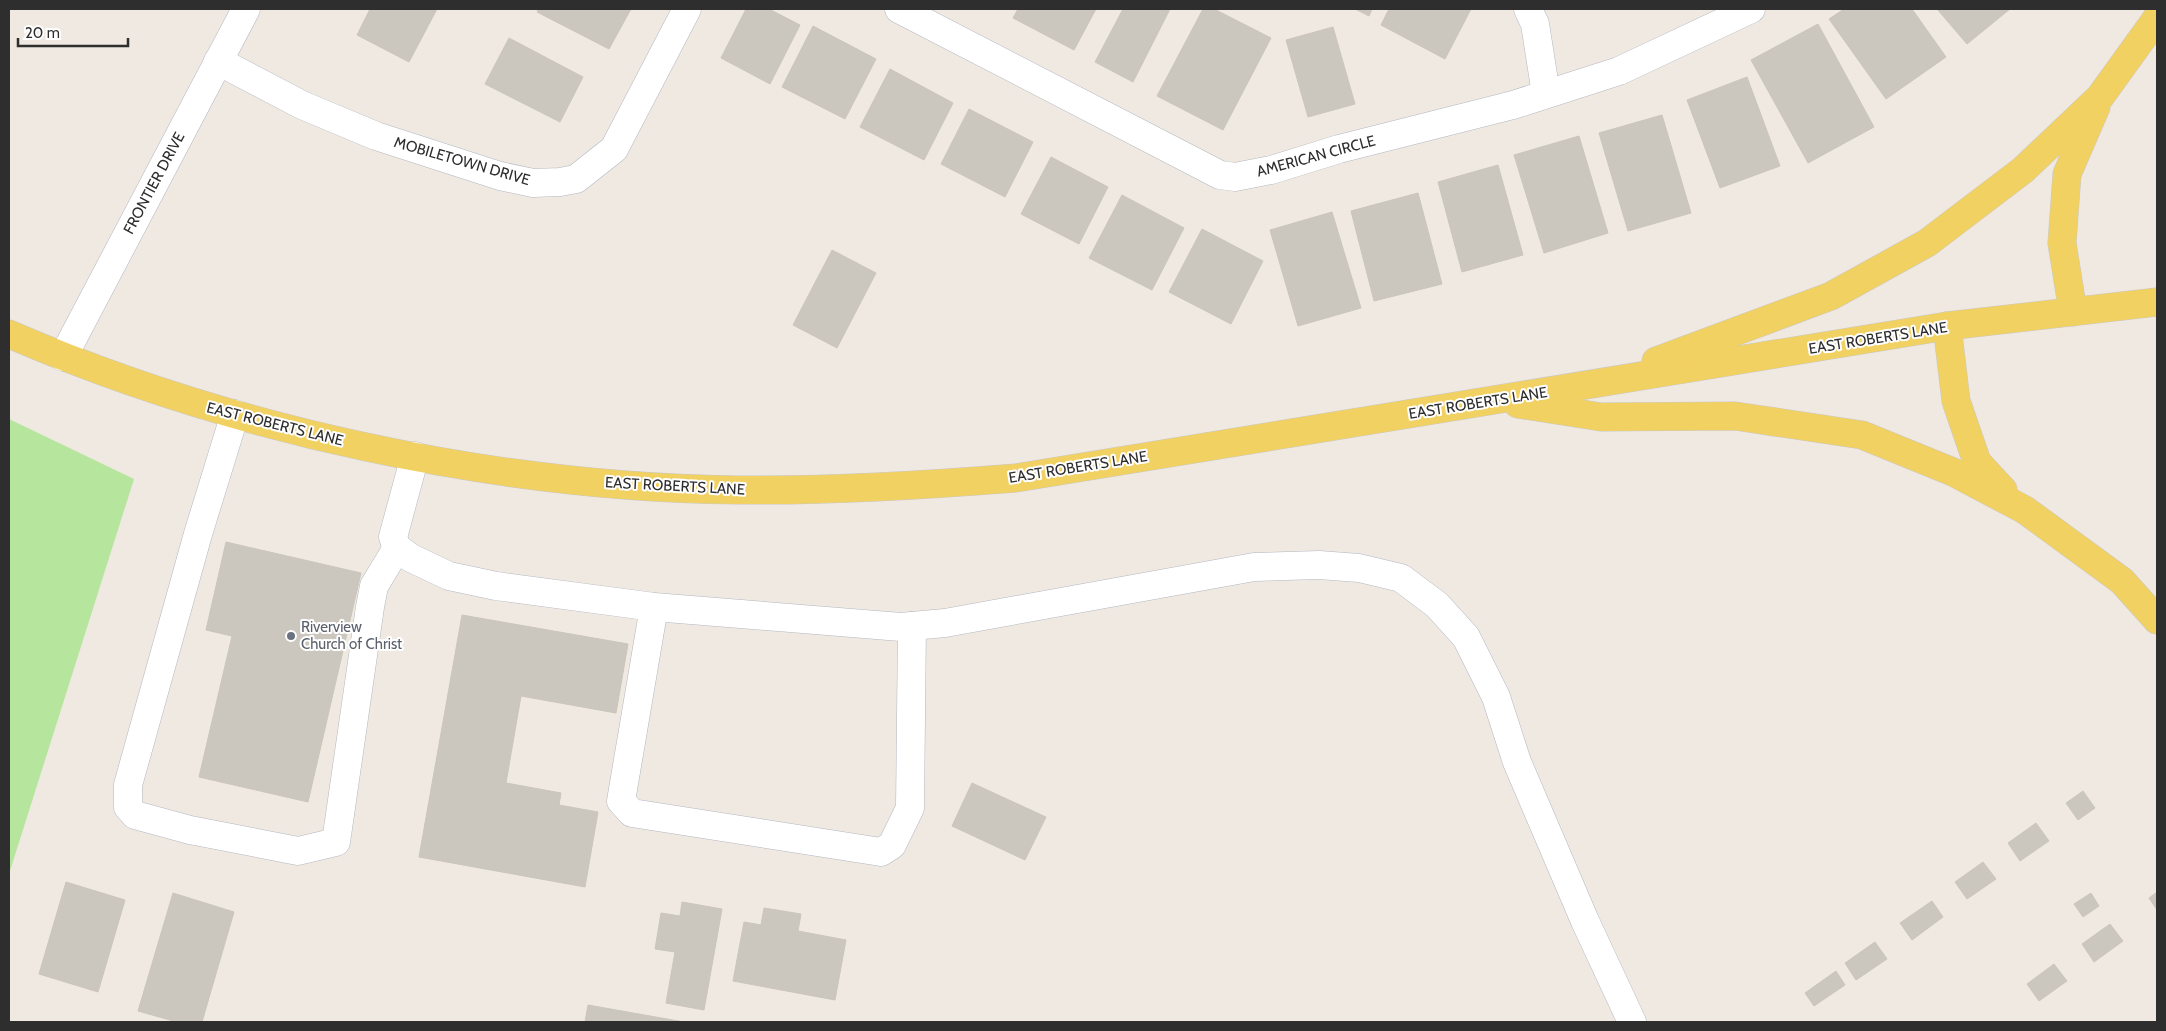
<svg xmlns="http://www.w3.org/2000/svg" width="2166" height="1031" viewBox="0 0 2166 1031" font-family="Cabin,sans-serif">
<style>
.green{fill:#b6e59e}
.building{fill:#cbc7bf;stroke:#cbc5ba}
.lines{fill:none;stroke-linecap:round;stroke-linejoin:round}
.minor-casing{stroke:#b4b7c1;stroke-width:29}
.major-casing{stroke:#c9c9c9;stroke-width:29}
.minor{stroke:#fff;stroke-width:28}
.major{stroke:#f2d163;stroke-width:28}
.worship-dot{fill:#6b7280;stroke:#fff;stroke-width:2}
.labels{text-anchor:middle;stroke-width:4;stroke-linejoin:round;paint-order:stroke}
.street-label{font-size:15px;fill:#2e2e2e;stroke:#fff}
.worship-label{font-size:15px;fill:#5b616d;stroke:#fff;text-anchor:start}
</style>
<rect width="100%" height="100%" fill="#efe9e1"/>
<!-- green -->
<path class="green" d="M9 419 134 479 9 874Z"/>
<!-- building -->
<g class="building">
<path d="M370 9H437L409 62 357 35Z"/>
<path d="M539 9H631L609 49 537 12Z"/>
<path d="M746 9H769L800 25 770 84 721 58Z"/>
<path d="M1018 9H1096L1074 50 1013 18Z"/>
<path d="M1123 9H1170L1133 82 1095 62Z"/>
<path d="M1203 9H1214L1271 38 1223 130 1157 96Z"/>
<path d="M1355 9H1372L1369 16Z"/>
<path d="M1389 9H1471L1445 59 1381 25Z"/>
<path d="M1844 9H1912L1946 57 1886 99 1829 19Z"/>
<path d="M1937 9H2010L1967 44Z"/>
<path d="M1818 24 1874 127 1808 163 1751 60Z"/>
<path d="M813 26 876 59 845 119 782 87Z"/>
<path d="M1333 27 1355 104 1308 117 1286 40Z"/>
<path d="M509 38 583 77 560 122 485 84Z"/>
<path d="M890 69 953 103 924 160 860 127Z"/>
<path d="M1747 77 1780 166 1720 188 1687 100Z"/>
<path d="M969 109 1033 142 1005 197 941 164Z"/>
<path d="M1662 115 1691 213 1628 231 1599 133Z"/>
<path d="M1579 136 1608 233 1544 253 1514 155Z"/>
<path d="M1051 157 1108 187 1079 244 1021 214Z"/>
<path d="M1498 165 1523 255 1462 272 1438 182Z"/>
<path d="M1418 193 1442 284 1374 301 1351 211Z"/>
<path d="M1122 195 1184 228 1152 290 1089 258Z"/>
<path d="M1332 212 1361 308 1298 326 1270 230Z"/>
<path d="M1202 229 1263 261 1231 324 1169 292Z"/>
<path d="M832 250 876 273 837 348 793 325Z"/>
<path d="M226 542 361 573 308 802 199 777 232 636 206 630Z"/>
<path d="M462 615 628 644 616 713 521 696 506 783 561 793 559 805 598 812 585 887 419 857Z"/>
<path d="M972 783 1046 817 1025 860 952 826Z"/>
<path d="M2083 791 2095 808 2078 820 2066 803Z"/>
<path d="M2036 823 2049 841 2020 861 2008 843Z"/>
<path d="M1983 862 1996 879 1967 899 1955 882Z"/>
<path d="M66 882 125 900 98 992 39 974Z"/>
<path d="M2157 892V910L2149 898Z"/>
<path d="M173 893 234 912 202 1022H177L138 1011Z"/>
<path d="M2091 893 2099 906 2083 917 2074 904Z"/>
<path d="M1932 901 1943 917 1912 940 1900 923Z"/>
<path d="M682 902 722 909 704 1010 666 1003 675 952 655 949 661 913 680 916Z"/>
<path d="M764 908 801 914 798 931 846 940 835 1000 733 981 744 922 761 925Z"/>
<path d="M2110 924 2123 941 2094 962 2082 944Z"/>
<path d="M1875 942 1887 959 1856 980 1845 963Z"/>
<path d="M2054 964 2067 981 2039 1001 2027 984Z"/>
<path d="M1836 971 1845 985 1814 1006 1805 993Z"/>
<path d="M588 1005 684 1022H585Z"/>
</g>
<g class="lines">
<defs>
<g id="minor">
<path d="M899 9 1220 175 1235 177 1271 170 1339 149 1513 105 1619 71 1751 9"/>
<path d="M1528 9 1535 24 1546 94"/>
<path d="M218 61 302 105 376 136 500 176 533 183 560 182 576 179 614 149 687 9"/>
<path d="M63 357 246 9"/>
<path d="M235 414 198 534 128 785V807L135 815 190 830 298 851 336 842 370 607 374 586 397 548"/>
<path d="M415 456 393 537 397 548 411 558 449 576 496 586 654 607 901 627 945 623 1254 567 1319 565 1359 568 1401 578 1437 605 1466 637 1496 697 1517 762 1585 921 1632 1022"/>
<path d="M654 607 621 801 632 813 881 852 892 845 910 808 912 626"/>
</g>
<g id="major">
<path d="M2073 312 2062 243 2067 174 2096 107"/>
<path d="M1947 326 1956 401 1977 462 2003 490"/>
<path d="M9 334C231 430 495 487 737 490 831 491 923 485 1016 478L1947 326 2157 302"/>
<path d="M1656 361 1831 296 1927 243 2023 170 2100 97 2157 18"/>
<path d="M1518 404 1601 417 1735 416 1862 435 1953 472 2025 510 2122 581 2157 620"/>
</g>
</defs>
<!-- minor casing -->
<use href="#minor" class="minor-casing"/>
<!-- major casing -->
<use href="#major" class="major-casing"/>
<!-- minor -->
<use href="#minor" class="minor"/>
<!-- major -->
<use href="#major" class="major"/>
</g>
<!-- markers -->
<circle class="worship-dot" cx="291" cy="636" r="5"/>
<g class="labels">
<!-- street labels -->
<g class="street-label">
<text transform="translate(1316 156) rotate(-15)" y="5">AMERICAN CIRCLE</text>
<text transform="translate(462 161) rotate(16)" y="5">MOBILETOWN DRIVE</text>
<text transform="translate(154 183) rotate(-62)" y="5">FRONTIER DRIVE</text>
<text transform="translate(1878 338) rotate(-9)" y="5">EAST ROBERTS LANE</text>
<text transform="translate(1478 403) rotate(-9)" y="5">EAST ROBERTS LANE</text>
<text transform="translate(275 424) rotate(14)" y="5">EAST ROBERTS LANE</text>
<text transform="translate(1078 467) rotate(-9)" y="5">EAST ROBERTS LANE</text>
<text transform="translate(675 486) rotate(3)" y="5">EAST ROBERTS LANE</text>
</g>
<!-- worship labels -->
<g class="worship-label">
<text x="301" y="632">Riverview<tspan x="301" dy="17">Church of Christ</tspan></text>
</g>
</g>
<!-- border -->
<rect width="2166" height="1031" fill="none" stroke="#2e2e2e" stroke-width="20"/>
<!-- scale -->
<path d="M18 38v8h110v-8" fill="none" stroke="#2e2e2e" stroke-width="2.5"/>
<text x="25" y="38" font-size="15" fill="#2e2e2e" stroke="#ffffff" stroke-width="4" paint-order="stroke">20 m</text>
</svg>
